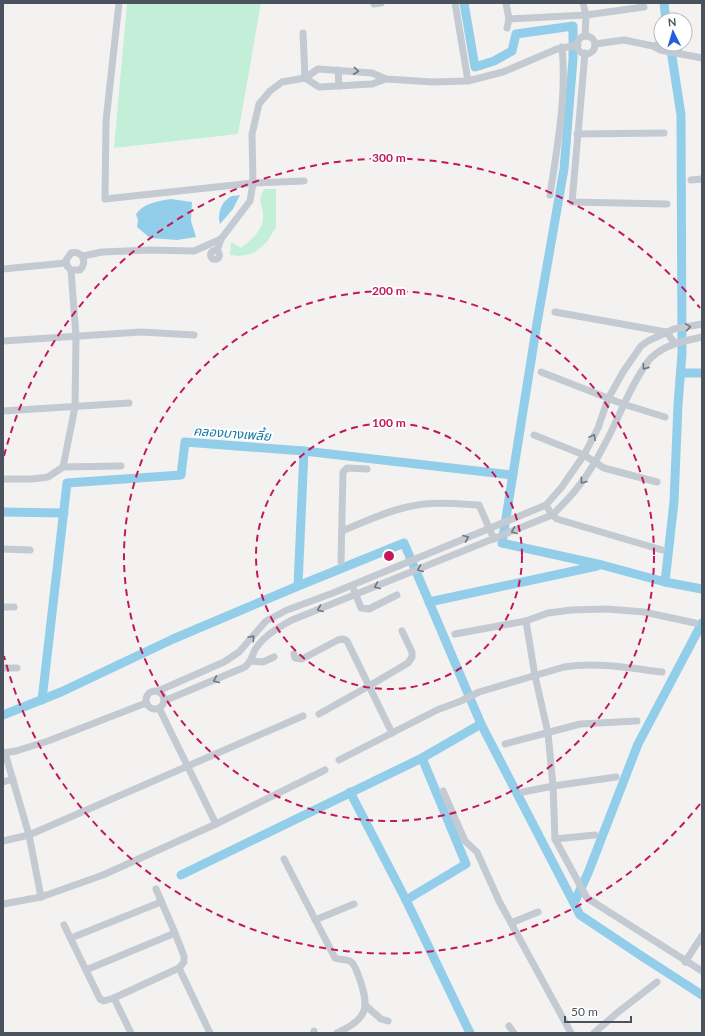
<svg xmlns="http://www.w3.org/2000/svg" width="705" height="1036" viewBox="0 0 705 1036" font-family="Lato,'Noto Sans Thai',sans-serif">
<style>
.green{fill:#c3eed8}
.water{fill:#92cee9}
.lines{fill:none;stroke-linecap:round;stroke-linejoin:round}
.canal{stroke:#92cee9;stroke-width:9}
.street{stroke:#c3cad2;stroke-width:7}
.oneway{stroke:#6e7681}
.ring{fill:none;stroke:#c2185b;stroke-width:2;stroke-dasharray:7 5}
.labels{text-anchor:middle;stroke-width:4;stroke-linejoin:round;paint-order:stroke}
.water-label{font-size:13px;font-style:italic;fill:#1379a8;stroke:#fff}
.centre{fill:#c2185b;stroke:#fff;stroke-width:2}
.ring-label{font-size:12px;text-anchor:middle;font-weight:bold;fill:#c2185b;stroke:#fff;stroke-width:4;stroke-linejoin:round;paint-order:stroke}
</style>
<rect width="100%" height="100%" fill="#f4f2f1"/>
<!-- green -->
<g class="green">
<path d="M127 3H261L238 134 114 148Z"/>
<path d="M264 189H276V227L267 242 254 253 240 256 230 255 231 242 241 248C252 239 265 229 263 214 262 201 257 203 264 189Z"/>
</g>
<!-- water -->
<g class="water">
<path d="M240 195 233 209 220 224C217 215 221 202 230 197 232 195 238 196 240 195Z"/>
<path d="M171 199 192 202 191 221 196 237 177 240 150 238 137 227 138 220 136 214C144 203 158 201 171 199Z"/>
</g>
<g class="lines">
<!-- canal -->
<g class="canal">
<path d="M464 3 475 67 494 61 512 51 516 34 573 26V59L564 169 537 323 502 543 602 565 665 582 702 589"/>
<path d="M664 3 666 20"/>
<path d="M681 373H702"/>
<path d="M3 512 64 513"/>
<path d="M665 582 674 502 678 405 682 353 681 115 670 44"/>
<path d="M298 586 304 451"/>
<path d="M429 602 597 566"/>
<path d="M42 700 67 483 181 475 185 442 304 451 513 475"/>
<path d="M3 715 61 692 173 639 298 586 404 543 481 724 580 915 640 955 702 995"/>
<path d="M350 792 406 900 470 1033"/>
<path d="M181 875 422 758 481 724"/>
<path d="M406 900 466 864 422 758"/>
<path d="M574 903 588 873 638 744 702 623"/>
</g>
<!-- street -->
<g class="street">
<path d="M119 3 106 121 105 199 253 183 304 181"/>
<path d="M455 3 468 81"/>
<path d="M506 3 509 19 507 28"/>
<path d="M583 3 586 15 585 36"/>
<path d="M374 4 381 3"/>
<path d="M509 19 586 15 644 7"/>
<path d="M303 33 305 78"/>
<circle cx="586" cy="45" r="9"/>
<path d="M595 44 624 40 653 46 661 44"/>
<path d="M662 44 675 48 680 53"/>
<path d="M653 46 660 50 702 58"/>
<path d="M585 53 572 202 667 204"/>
<path d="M338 70 339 86"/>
<path d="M305 78 319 87 372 84 386 79"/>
<path d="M577 134 664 133"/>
<path d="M691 180 702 179"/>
<path d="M550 195C557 147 567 96 562 47"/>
<circle cx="215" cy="255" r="4.5"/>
<path d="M217 251 221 239 250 201 253 183 252 134 259 104 270 91 282 82 305 78 318 69 372 73 386 79 433 82 468 81 503 72 557 49 578 45"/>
<path d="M83 256 102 252 150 250 194 251 221 239"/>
<path d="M3 269 66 263"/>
<path d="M555 312 666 332 675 343"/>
<path d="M3 341 141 332 194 335"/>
<path d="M541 372 623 404 665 417"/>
<path d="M3 411 129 403"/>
<path d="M534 435 584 455 604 468 657 482"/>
<path d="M63 467 75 407 76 336 71 270 67 266 66 260 71 253C82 250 88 262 80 270H71"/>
<path d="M3 479H32L48 477 63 467 121 466"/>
<path d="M546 505 552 515 557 519 662 550"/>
<path d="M342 531C364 522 389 510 412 506 434 501 457 504 479 505L494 539"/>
<path d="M3 549 30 550"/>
<path d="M341 562 343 472 347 468 367 469"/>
<path d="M354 590 361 608 369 609 397 595"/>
<path d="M3 607H14"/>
<path d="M526 621 535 676 548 733 553 786 555 839 587 898 702 971"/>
<path d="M455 634 526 621 548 613 571 610 607 609 644 612 695 623"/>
<path d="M294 654 295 658 302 659 338 640 343 639 347 641 392 733"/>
<path d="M252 661 263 662 274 657"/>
<path d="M3 668H17"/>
<circle cx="155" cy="700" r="9"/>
<path d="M158 691 224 662 239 652 266 621 287 610 333 593 546 505 561 488 584 455 598 428 608 399 623 372 641 346 648 341 674 329 702 324"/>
<path d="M164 701 245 667C254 658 251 656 256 648 265 635 279 627 292 620L552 515C580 489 593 468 610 434 621 412 629 390 643 369 646 365 648 360 652 357 666 344 684 341 702 337"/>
<path d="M159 708 216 824"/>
<path d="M319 714 369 686 408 663 412 657V652L402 631"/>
<path d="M505 744 580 724 637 721"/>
<path d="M3 753 16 751 48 741 146 703"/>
<path d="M5 753 29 835 41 897"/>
<path d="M339 760 437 710 461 701 479 692 564 667C597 662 629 668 662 672"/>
<path d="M3 782 13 779"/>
<path d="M443 791 465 841 477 852 499 901 571 1033"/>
<path d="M523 792 553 786 616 777"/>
<path d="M555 839 595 835"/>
<path d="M3 841 29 835 303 716"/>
<path d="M284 859 335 958C340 960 345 959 350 961 355 964 357 972 359 977 370 1008 368 1019 337 1033"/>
<path d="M3 904 41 897 103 875 216 824 325 770"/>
<path d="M315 920 354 904"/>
<path d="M511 923 538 912"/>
<path d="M64 925 100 999 104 1001 114 998 179 968 184 962V956L175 933 156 889"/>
<path d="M71 938 161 902"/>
<path d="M685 962 702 936"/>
<path d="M179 968 210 1033"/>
<path d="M86 970 175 933"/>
<path d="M114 998 131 1033"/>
<path d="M366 1006 381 1019 388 1021"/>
<path d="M509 1026 514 1033"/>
<path d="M314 1031V1033"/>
<path d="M594 1033 617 1013 657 982"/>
</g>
</g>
<!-- one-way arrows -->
<defs><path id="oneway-chevron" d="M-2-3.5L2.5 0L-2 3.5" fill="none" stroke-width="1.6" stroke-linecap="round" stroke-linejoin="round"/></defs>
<g class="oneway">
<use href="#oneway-chevron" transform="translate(356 71) rotate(6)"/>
<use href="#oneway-chevron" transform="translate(688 327) rotate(-9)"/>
<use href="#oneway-chevron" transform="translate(645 367) rotate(125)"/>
<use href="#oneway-chevron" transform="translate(593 437) rotate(-62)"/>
<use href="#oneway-chevron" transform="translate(583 481) rotate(127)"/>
<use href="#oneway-chevron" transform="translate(514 531) rotate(158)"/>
<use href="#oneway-chevron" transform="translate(466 538) rotate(-22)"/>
<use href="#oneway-chevron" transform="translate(420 569) rotate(158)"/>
<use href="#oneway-chevron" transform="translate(377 586) rotate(158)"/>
<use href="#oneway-chevron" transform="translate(320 609) rotate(158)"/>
<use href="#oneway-chevron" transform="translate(252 638) rotate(-49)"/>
<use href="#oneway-chevron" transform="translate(216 680) rotate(157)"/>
</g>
<!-- distance rings -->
<g class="ring">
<circle cx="389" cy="556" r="133"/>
<circle cx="389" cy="556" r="265"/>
<path d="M700 804A398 398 0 0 1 4 656M4 456A398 398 0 0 1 700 308"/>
</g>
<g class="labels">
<!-- water labels -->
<g class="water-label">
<text transform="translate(232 433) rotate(4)" y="5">คลองบางเพลี้ย</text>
</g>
</g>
<circle cx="389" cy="556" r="6" class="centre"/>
<g class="ring-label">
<text x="389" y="162">300 m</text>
<text x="389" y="295">200 m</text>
<text x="389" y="427">100 m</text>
</g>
<!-- border -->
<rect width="705" height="1036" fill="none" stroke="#4a525e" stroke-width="8"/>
<!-- north arrow -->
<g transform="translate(673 32) rotate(355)"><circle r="19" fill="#ffffff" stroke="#b7babf"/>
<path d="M0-3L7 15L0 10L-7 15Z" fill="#215fde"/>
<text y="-6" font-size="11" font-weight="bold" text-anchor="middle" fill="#4a525e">N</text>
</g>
<!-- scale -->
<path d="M565 1016v6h66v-6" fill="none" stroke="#4a525e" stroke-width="2"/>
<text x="571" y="1016" font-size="12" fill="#4a525e" stroke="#ffffff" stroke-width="3" paint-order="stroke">50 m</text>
</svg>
